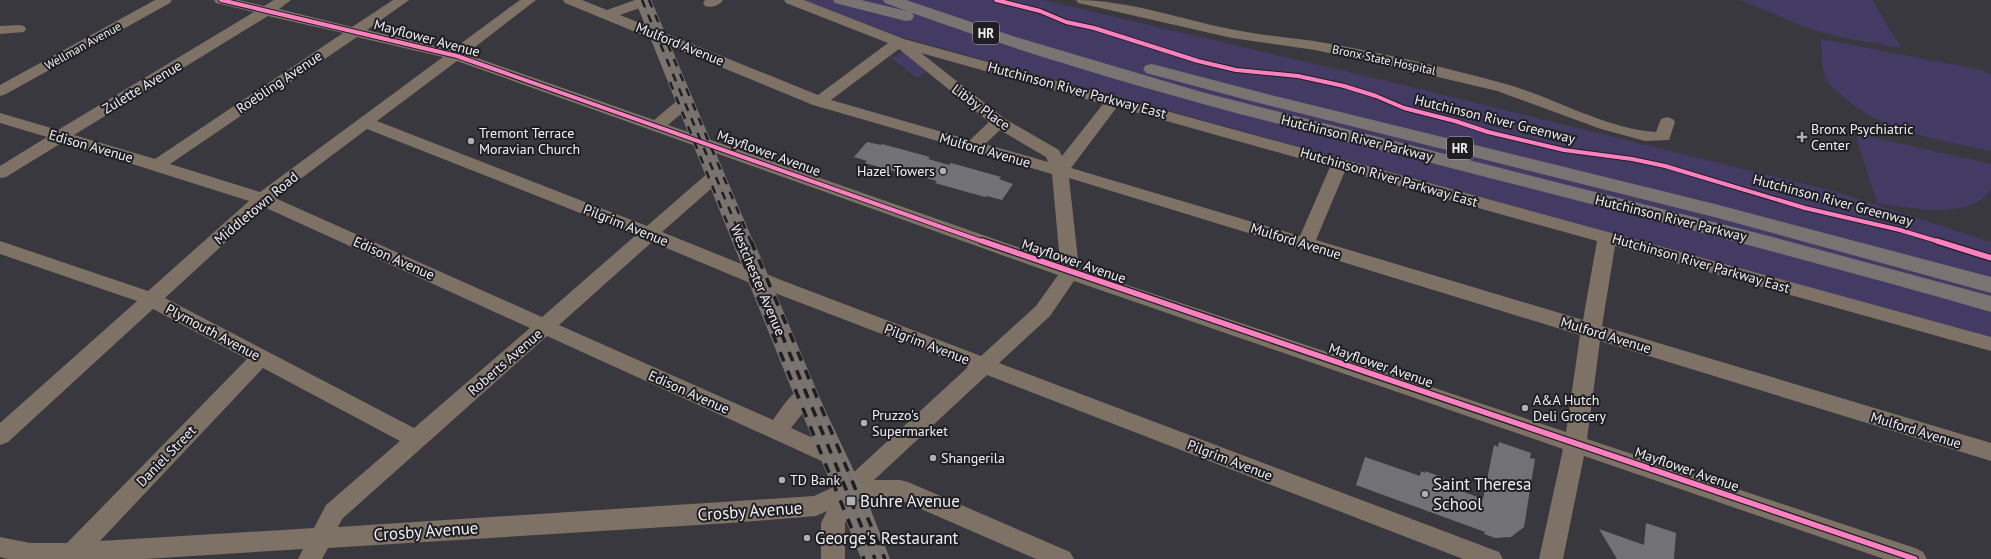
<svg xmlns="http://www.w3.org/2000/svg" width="1991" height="559" viewBox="0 0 1991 559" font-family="'PT Sans',sans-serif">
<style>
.green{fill:#443b64}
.building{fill:#727276}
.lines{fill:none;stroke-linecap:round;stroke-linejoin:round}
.minor{fill:#7e7267;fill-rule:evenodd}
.major{fill:#7e746d;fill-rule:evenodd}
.highway{fill:#797472;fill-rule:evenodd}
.rail-far1-casing{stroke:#777270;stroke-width:4}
.rail-casing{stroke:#777270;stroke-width:5}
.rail-far1{stroke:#1f1f23;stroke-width:2.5;stroke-dasharray:8;stroke-linecap:butt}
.rail{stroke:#1f1f23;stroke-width:3.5;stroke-dasharray:10;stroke-linecap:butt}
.cycleway-far1-casing{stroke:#1f1f23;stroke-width:6}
.cycleway-casing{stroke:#1f1f23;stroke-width:8}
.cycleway-far1{stroke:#ff80c0;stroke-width:4}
.cycleway{stroke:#ff80c0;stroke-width:5.5}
.poi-dot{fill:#b0afb5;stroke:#1f1f23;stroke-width:1.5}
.labels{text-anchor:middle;stroke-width:4;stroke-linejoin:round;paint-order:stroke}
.far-street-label{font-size:12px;fill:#f0eff5;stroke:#1f1f23}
.shield{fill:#1f1f23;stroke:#b1b1b6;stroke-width:1}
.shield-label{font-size:13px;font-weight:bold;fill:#f0eff5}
.street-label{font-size:14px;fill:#f0eff5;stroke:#1f1f23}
.poi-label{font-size:14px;fill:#f0eff5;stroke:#1f1f23;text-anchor:start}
.near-poi-label{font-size:17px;fill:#f0eff5;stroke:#1f1f23;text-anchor:start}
.near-street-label{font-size:17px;fill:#f0eff5;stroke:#1f1f23}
</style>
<rect width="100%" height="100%" fill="#39383e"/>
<!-- green -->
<g class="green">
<path d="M803 0H1043L1395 83 1833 191 1991 242V338L898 36Z"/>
<path d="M1740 0H1872L1901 48 1839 37 1810 29Z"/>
<path d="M1821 39 1982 70 1991 75V151C1939 140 1878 131 1838 92 1834 88 1828 84 1826 79 1821 67 1822 52 1821 39Z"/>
<path d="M903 52 906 54 927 71 917 78 891 58Z"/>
<path d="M1863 135 1991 164V189C1971 221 1909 208 1877 203L1856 137Z"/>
</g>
<!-- building -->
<g class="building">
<path d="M867 142 881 145 882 144 930 157 928 159 949 165 951 163 987 173 1001 177 999 179 1013 184 1002 200 987 196 985 197 935 183 937 181 915 175 914 177 865 163 867 161 854 157Z"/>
<path d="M1499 442 1531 453 1530 458 1535 459 1524 527 1511 537 1495 538 1484 534 1485 532 1356 485 1365 457 1420 476 1421 471 1425 473V471L1444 478 1445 485 1483 499 1494 445 1498 447Z"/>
<path d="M1646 523 1676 533 1674 559H1617L1599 529 1644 545Z"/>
</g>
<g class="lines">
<!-- minor -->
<g class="minor">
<path d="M155 0H172L170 3 6 94 0 96V85Z"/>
<path d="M214 0H239L264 6 274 0H291L279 9 352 27 393 0H409L367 30 452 50 520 0H536L466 54 654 120 678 100H690L692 103 690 106 668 125 1060 262 1052 174 813 105 565 3 563 0H582L607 10 635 0H649L650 2 648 5 620 15 818 95 888 43 786 3 784 0H804L904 39 1991 337V351L1615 246 1602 326 1991 443V461L1600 341 1587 439 1915 548 1923 552 1927 559H1884L1584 456 1563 559H1539L1563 449 1074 281 1050 316 999 363 1499 552 1503 559H1463L987 375 874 480H900L908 482 1070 552 1074 559H1036L898 499H857L845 523V559H821V523L827 511 816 516 730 523 328 548 322 559H298L303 549 145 559H8L0 557V537L30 543H67L247 359 153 309 8 442 0 445V423L137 301 0 254V241L148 291 249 201 63 142 6 177 0 178V166L47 137 0 123V113L58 130 254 12 216 3ZM268 16 343 33 155 159 74 135ZM357 37 443 57 260 192 170 164ZM899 49 989 122 970 140 831 100ZM921 53 1103 104 1062 156 1059 150 1005 119ZM457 61 1058 275 1036 306 981 356 781 280 662 232 721 180 724 176 721 172 715 171 709 172 647 226 377 121ZM1117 107 1330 167 1300 236 1071 168ZM367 129 636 235 542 317 275 198ZM1000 130 1046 157 1048 162 985 144ZM1345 171 1597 241 1583 320 1316 240ZM1069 178 1580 335 1566 432 1079 269ZM264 207 530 328 414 428 165 298ZM652 242 767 290 968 367 842 483 814 496 338 527 342 519 547 336 826 463 834 466 842 463 845 457 842 451 791 428 817 395 813 389C795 383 783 407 773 420L559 325ZM263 368 400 441 326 505 314 528 100 541Z"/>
<path d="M705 0H723C719 6 712 8 705 6L703 3Z"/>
<path d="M1076 0C1128 0 1180 19 1230 29 1258 35 1286 37 1314 41 1379 52 1444 67 1506 84 1555 98 1606 129 1656 132L1661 119 1667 117 1673 119 1675 122 1669 140 1645 141 1601 129 1497 91 1400 68 1315 50 1232 38 1083 4 1078 3Z"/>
<path d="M19 25 24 26 26 29 24 32 0 34V26Z"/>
</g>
<!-- major -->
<path class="major" d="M635 0H651L818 395 863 490 890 559H862L837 490 794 395Z"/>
<!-- highway -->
<g class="highway">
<path d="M833 0H861L907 11 885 3 883 0H906L1019 38 1205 93 1765 235 1991 296V312C1811 260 1629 214 1447 167 1267 122 1087 76 912 13L914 16 912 20 906 21 835 3Z"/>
<path d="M1152 64 1263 93 1715 204 1991 277V293L1714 217 1251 101 1146 73 1143 69 1146 65Z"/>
</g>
<defs>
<g id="rail-far1">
<path d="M642 0 743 242"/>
<path d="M649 0 751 242"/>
<path d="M670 82 735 242"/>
</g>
<g id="rail">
<path d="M735 241 864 559"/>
<path d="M743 241 875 559"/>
<path d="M751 241 885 559"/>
</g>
</defs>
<!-- rail-far1 casing -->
<use href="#rail-far1" class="rail-far1-casing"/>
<!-- rail casing -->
<use href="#rail" class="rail-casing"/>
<!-- rail-far1 -->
<use href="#rail-far1" class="rail-far1"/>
<!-- rail -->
<use href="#rail" class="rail"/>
<defs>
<g id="cycleway-far1">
<path d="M221 0 457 56 984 242"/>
<path d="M996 0 1040 11 1066 22 1094 28 1198 61 1236 70 1298 76 1344 86 1376 96 1404 108 1455 121 1488 132 1564 150 1632 159 1665 166 1805 208 1900 230 1940 242"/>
</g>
<g id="cycleway">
<path d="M982 241 1915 559"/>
<path d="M1937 241 1991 258"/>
</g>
</defs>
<!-- cycleway-far1 casing -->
<use href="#cycleway-far1" class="cycleway-far1-casing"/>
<!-- cycleway casing -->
<use href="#cycleway" class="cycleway-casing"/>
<!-- cycleway-far1 -->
<use href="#cycleway-far1" class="cycleway-far1"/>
<!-- cycleway -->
<use href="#cycleway" class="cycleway"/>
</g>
<!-- markers -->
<g class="poi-dot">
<path d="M1800 131h4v4h4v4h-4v4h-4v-4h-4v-4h4z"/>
<circle cx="471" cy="141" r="4"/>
<circle cx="943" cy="171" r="4"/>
<circle cx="1525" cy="408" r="4"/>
<circle cx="864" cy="423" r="4"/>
<circle cx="933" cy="458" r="4"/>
<circle cx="782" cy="480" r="4"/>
<circle cx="1425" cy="494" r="4"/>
<rect x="846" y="496" width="10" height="10" rx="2"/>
<circle cx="807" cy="538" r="4"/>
</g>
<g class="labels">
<!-- far-street labels -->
<g class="far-street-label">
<text transform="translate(83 46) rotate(-29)" y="4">Wellman Avenue</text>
<text transform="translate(1384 60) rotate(12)" y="4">Bronx State Hospital</text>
</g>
<!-- shield labels -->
<g class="shield">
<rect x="973" y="22" width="26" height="22" rx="3"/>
<rect x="1447" y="137" width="26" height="22" rx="3"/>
</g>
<g class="shield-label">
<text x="986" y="38">HR</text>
<text x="1460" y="153">HR</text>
</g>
<!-- street labels -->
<g class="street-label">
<text transform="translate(427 38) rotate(15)" y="5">Mayflower Avenue</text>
<text transform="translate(680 44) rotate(22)" y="5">Mulford Avenue</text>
<text transform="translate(279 82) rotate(-34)" y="5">Roebling Avenue</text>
<text transform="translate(142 87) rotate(-31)" y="5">Zulette Avenue</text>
<text transform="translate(1077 90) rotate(15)" y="5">Hutchinson River Parkway East</text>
<text transform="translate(981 107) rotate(36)" y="5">Libby Place</text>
<text transform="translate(1495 119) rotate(14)" y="5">Hutchinson River Greenway</text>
<text transform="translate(1357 138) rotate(14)" y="5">Hutchinson River Parkway</text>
<text transform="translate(91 146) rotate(16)" y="5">Edison Avenue</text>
<text transform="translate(985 150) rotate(16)" y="5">Mulford Avenue</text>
<text transform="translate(769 153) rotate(20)" y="5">Mayflower Avenue</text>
<text transform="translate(1389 177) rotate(16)" y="5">Hutchinson River Parkway East</text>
<text transform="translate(1833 200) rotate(15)" y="5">Hutchinson River Greenway</text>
<text transform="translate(256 208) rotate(-40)" y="5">Middletown Road</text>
<text transform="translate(1671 218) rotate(14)" y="5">Hutchinson River Parkway</text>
<text transform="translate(626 225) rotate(22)" y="5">Pilgrim Avenue</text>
<text transform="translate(1296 241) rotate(17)" y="5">Mulford Avenue</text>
<text transform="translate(394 258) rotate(24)" y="5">Edison Avenue</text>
<text transform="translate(1074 261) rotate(19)" y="5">Mayflower Avenue</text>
<text transform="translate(1701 263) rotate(16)" y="5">Hutchinson River Parkway East</text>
<text transform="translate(758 280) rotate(67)" y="5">Westchester Avenue</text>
<text transform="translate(213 332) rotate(28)" y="5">Plymouth Avenue</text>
<text transform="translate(1606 335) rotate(17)" y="5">Mulford Avenue</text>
<text transform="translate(927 344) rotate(21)" y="5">Pilgrim Avenue</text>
<text transform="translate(505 362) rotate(-41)" y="5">Roberts Avenue</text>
<text transform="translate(1381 365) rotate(19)" y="5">Mayflower Avenue</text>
<text transform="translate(689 392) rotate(24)" y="5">Edison Avenue</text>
<text transform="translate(1916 430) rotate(17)" y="5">Mulford Avenue</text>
<text transform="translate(166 456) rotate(-46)" y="5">Daniel Street</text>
<text transform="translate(1230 460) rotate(21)" y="5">Pilgrim Avenue</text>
<text transform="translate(1687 469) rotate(19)" y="5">Mayflower Avenue</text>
</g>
<!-- poi labels -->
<g class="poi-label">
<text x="1811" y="134">Bronx Psychiatric<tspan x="1811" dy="16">Center</tspan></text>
<text x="479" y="138">Tremont Terrace<tspan x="479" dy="16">Moravian Church</tspan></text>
<text x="935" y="176" text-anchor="end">Hazel Towers</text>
<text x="1533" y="405">A&amp;A Hutch<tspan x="1533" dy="16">Deli Grocery</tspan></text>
<text x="872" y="420">Pruzzo's<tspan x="872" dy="16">Supermarket</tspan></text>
<text x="941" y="463">Shangerila</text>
<text x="790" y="485">TD Bank</text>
</g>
<!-- near-poi labels -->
<g class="near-poi-label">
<text x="1433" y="490">Saint Theresa<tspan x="1433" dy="20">School</tspan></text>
<text x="860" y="507">Buhre Avenue</text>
<text x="815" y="544">George's Restaurant</text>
</g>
<!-- near-street labels -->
<g class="near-street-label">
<text transform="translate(750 511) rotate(-4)" y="6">Crosby Avenue</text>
<text transform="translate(426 531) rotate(-4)" y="6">Crosby Avenue</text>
</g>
</g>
</svg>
